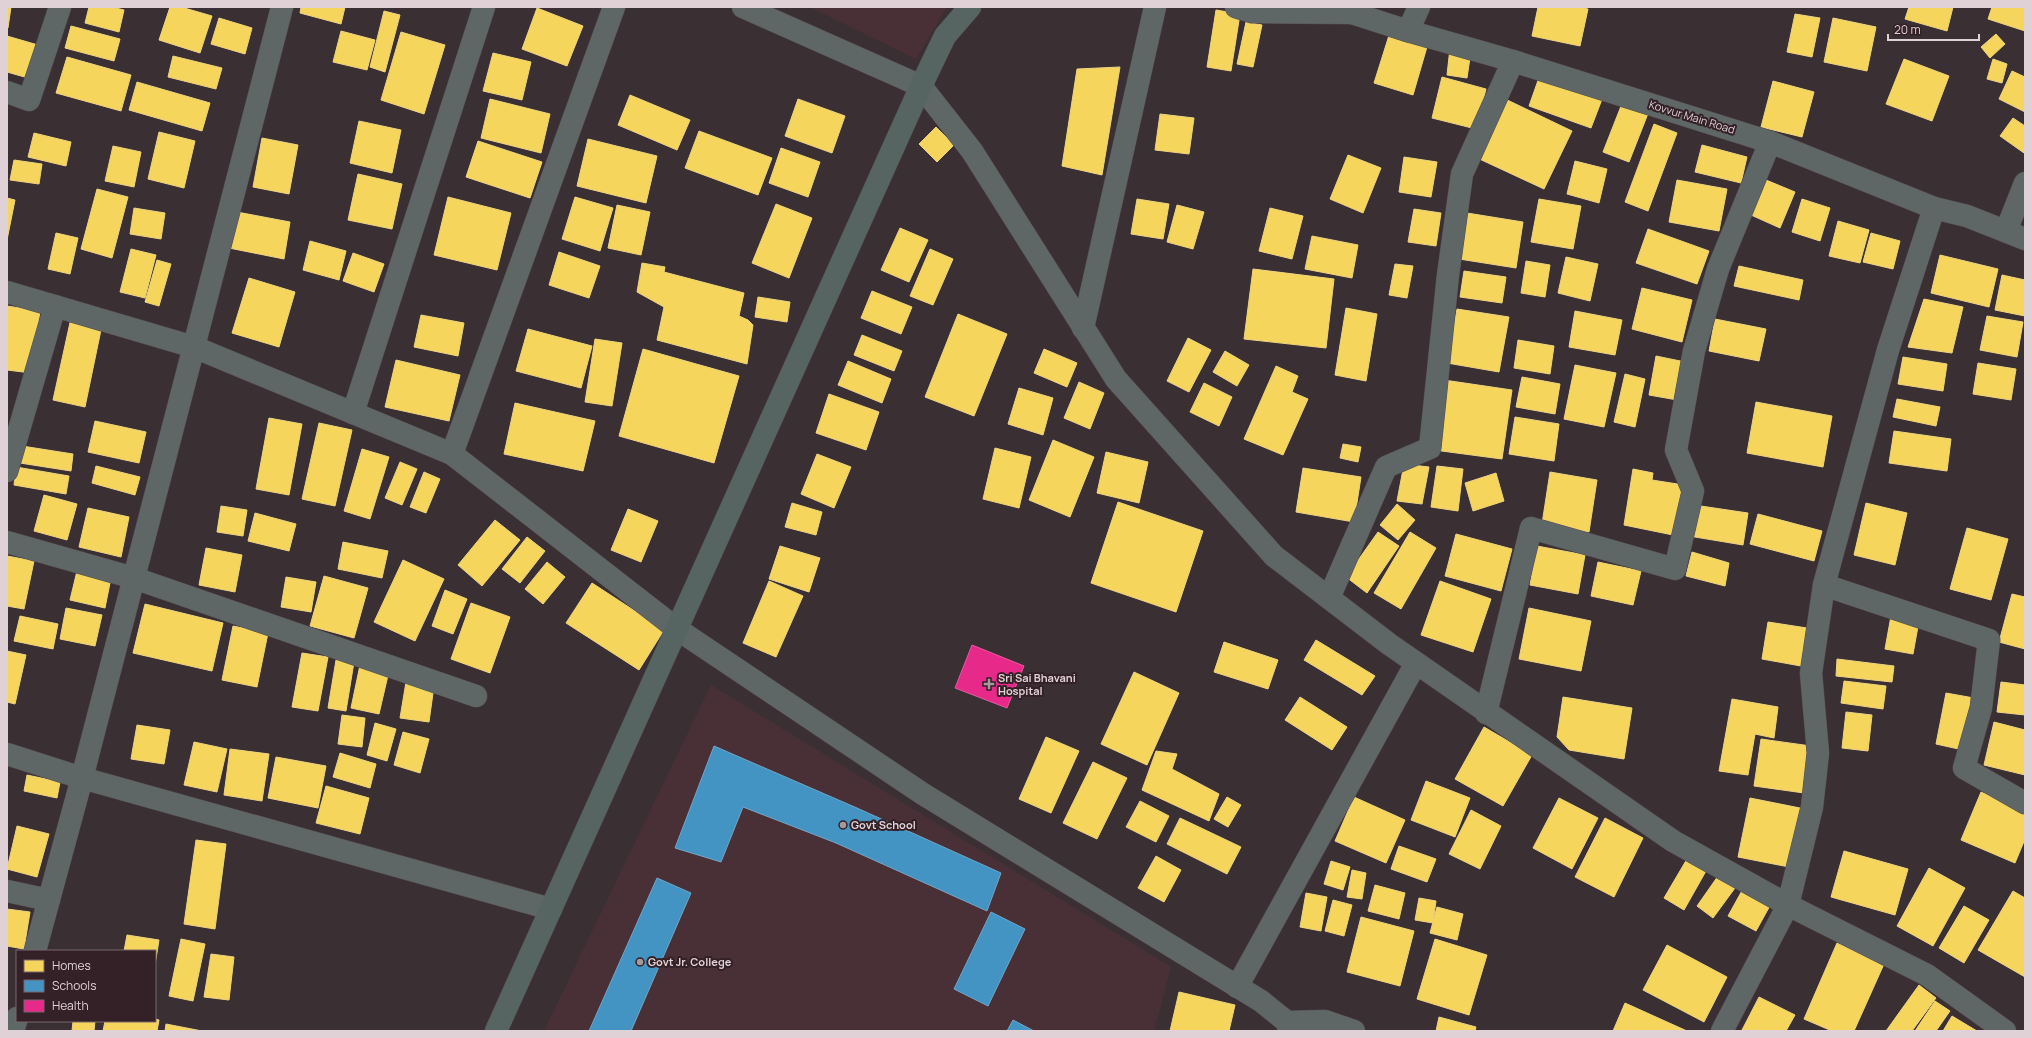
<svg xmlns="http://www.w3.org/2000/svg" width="2032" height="1038" viewBox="0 0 2032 1038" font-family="Manrope,sans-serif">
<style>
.built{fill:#493037}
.homes{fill:#f6d55c;stroke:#efd480}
.schools{fill:#4393c3;stroke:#72a6c8}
.health{fill:#e7298a;stroke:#e55ba0}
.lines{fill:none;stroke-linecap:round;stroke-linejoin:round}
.minor-casing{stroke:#574e51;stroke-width:23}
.tertiary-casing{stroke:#574e51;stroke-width:23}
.secondary-casing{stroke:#574e51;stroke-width:23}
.minor{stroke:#5f6766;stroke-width:22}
.tertiary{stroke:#5f6766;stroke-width:22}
.secondary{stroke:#566562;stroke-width:22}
.poi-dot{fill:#a5999c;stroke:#342127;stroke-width:1.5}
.labels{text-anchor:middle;stroke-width:4;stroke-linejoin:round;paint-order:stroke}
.street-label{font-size:11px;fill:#dfd1d5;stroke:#342127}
.poi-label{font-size:11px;font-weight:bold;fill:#dfd1d5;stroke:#342127;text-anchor:start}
</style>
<rect width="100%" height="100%" fill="#3a3033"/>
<!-- built -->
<g class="built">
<path d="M810 7H947L916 59Z"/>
<path d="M711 685 1171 967 1154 1031H544Z"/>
</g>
<!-- homes -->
<g class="homes">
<path d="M7 7H11L8 28H7Z"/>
<path d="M89 7H112L124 10 119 32 85 23Z"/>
<path d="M170 7H181L212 16 200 53 159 40Z"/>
<path d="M301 7H345L341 24 300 13Z"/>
<path d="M1538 7H1579L1588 9 1580 46 1532 36Z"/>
<path d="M1909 7H1953L1947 31 1905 19Z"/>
<path d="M1992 7H2025V31L1988 19Z"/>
<path d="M537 8 583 26 567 66 522 49Z"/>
<path d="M1216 10 1240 14 1231 71 1207 67Z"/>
<path d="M384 11 400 15 385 72 370 67Z"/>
<path d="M1795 14 1820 18 1812 57 1787 52Z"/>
<path d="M219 18 252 28 245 54 211 44Z"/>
<path d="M1833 18 1876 27 1867 71 1824 62Z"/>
<path d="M1246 22 1262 25 1253 67 1237 64Z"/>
<path d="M71 26 120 39 114 61 65 48Z"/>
<path d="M1391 29 1429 40 1413 95 1374 83Z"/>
<path d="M341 31 375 40 367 70 333 62Z"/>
<path d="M401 32 445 45 424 114 381 100Z"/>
<path d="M1996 34 2005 44 1990 58 1981 47Z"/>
<path d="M7 36 38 45 28 78 7 72Z"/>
<path d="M1450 48 1471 51 1467 78 1447 75Z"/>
<path d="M493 53 531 62 522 100 483 91Z"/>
<path d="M173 56 222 68 216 89 168 77Z"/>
<path d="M67 57 131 75 121 111 56 93Z"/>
<path d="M1904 59 1949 76 1932 121 1886 104Z"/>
<path d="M1993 59 2007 64 2002 83 1987 79Z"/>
<path d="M1120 67 1102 175 1062 166 1077 69Z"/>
<path d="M2012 71 2025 77V112L1999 99Z"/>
<path d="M1541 72 1604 94 1591 128 1529 106Z"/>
<path d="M1442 77 1486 89 1476 129 1432 118Z"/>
<path d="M1773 81 1814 92 1802 137 1761 127Z"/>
<path d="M137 82 210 103 202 131 129 110Z"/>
<path d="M630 95 690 120 677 150 618 125Z"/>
<path d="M1501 97 1572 131 1544 189 1473 156Z"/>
<path d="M490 99 550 114 541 153 481 138Z"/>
<path d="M798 99 845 116 832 153 785 136Z"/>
<path d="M1623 101 1649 111 1629 162 1603 152Z"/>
<path d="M1160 114 1194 118 1189 154 1155 150Z"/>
<path d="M2013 118 2025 126 2024 153 2000 136Z"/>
<path d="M359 121 401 130 392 173 350 163Z"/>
<path d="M1654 124 1677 133 1648 211 1625 202Z"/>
<path d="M936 127 954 145 937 162 919 144Z"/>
<path d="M699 131 772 158 758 195 685 168Z"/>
<path d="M159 132 195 141 184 188 148 179Z"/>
<path d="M34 133 71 142 66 166 28 157Z"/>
<path d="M262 138 298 145 289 194 253 187Z"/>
<path d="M588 139 657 156 646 203 577 186Z"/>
<path d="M478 141 542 162 530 198 466 177Z"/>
<path d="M1702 145 1747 157 1741 183 1695 172Z"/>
<path d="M113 146 141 152 134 187 105 181Z"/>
<path d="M781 148 820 162 808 197 769 183Z"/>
<path d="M1348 155 1381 168 1363 213 1330 199Z"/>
<path d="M1404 157 1437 162 1431 197 1399 192Z"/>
<path d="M14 160 42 164 39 184 10 180Z"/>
<path d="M1575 161 1607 169 1599 203 1567 194Z"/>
<path d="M358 174 402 184 392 229 348 220Z"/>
<path d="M1677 180 1727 189 1719 231 1669 222Z"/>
<path d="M1766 180 1795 192 1780 228 1751 215Z"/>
<path d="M97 189 128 197 112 258 81 249Z"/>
<path d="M448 197 511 213 497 270 434 255Z"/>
<path d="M575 197 613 208 600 251 562 239Z"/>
<path d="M7 198 15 200 7 240Z"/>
<path d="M1137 199 1169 204 1163 239 1131 234Z"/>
<path d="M1539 199 1581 206 1573 249 1531 242Z"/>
<path d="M1802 199 1830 208 1820 241 1792 232Z"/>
<path d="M776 204 812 218 789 278 752 263Z"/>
<path d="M617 205 650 212 641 255 608 248Z"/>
<path d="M1177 205 1204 212 1193 249 1167 242Z"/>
<path d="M134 208 165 213 161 239 130 234Z"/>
<path d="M1270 208 1303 216 1292 259 1259 251Z"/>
<path d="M1414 209 1441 213 1436 246 1408 242Z"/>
<path d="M237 212 290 222 284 259 229 248Z"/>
<path d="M1467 213 1523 222 1516 268 1459 259Z"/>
<path d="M1838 221 1869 230 1860 263 1829 256Z"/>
<path d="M900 228 928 240 909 282 881 270Z"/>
<path d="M1648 229 1709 251 1697 284 1636 263Z"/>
<path d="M56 233 78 238 70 274 48 269Z"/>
<path d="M1871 233 1900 241 1893 269 1863 262Z"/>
<path d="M1312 236 1358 245 1352 278 1305 269Z"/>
<path d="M310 241 346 251 339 280 303 270Z"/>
<path d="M131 249 156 255 145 298 120 292Z"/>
<path d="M930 249 953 259 933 305 910 296Z"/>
<path d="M559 252 600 266 589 298 549 285Z"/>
<path d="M353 253 384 264 374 292 343 281Z"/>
<path d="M1940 255 1998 269 1989 307 1931 293Z"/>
<path d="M1566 257 1598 264 1590 301 1558 293Z"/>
<path d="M157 260 171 264 159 306 145 302Z"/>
<path d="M1526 261 1550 265 1545 297 1521 293Z"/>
<path d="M642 263 665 267 664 272 744 293 739 316 748 320 753 325 747 364 657 340 664 307 637 292Z"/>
<path d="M1395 264 1413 266 1407 298 1389 295Z"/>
<path d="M1739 266 1803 280 1799 300 1734 286Z"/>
<path d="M1253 269 1334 279 1326 348 1244 339Z"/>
<path d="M1464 271 1506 277 1502 303 1460 297Z"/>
<path d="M2002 275 2025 280V316L1995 310Z"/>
<path d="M249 278 295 292 279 347 232 333Z"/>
<path d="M1642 288 1692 300 1682 342 1632 329Z"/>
<path d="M872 291 912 307 901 334 861 318Z"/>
<path d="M758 297 790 302 787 322 755 317Z"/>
<path d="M1924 299 1963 307 1952 353 1908 347Z"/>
<path d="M7 306 40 311 31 373 7 370Z"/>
<path d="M1346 308 1377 314 1366 381 1335 375Z"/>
<path d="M1457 309 1509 317 1499 372 1447 363Z"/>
<path d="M1575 311 1622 320 1615 355 1569 347Z"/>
<path d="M958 314 1007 334 974 416 925 397Z"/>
<path d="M421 315 464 323 458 356 414 347Z"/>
<path d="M1987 316 2023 322 2017 357 1980 350Z"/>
<path d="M71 318 102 325 85 407 53 400Z"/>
<path d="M1715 319 1766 329 1759 361 1709 351Z"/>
<path d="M528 329 592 346 581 388 516 371Z"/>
<path d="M862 335 902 351 894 371 854 355Z"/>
<path d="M1188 338 1211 350 1189 392 1167 381Z"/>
<path d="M595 339 622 343 612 406 585 402Z"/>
<path d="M1518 340 1554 346 1550 374 1514 368Z"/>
<path d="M643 349 739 376 714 463 619 436Z"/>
<path d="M1044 349 1077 363 1067 387 1034 373Z"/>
<path d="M1225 351 1249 365 1237 386 1213 372Z"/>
<path d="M1656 356 1690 363 1683 401 1649 395Z"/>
<path d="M1903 357 1947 364 1943 391 1898 384Z"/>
<path d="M396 360 460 375 449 421 385 407Z"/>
<path d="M848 361 891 379 882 403 838 385Z"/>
<path d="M1978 363 2016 369 2011 400 1973 394Z"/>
<path d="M1575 365 1616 373 1604 427 1564 419Z"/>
<path d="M1276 366 1298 376 1292 392 1308 399 1283 455 1244 439Z"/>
<path d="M1625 374 1645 379 1635 427 1614 422Z"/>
<path d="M1522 377 1560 384 1555 414 1516 407Z"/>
<path d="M1444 380 1512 390 1502 459 1434 450Z"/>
<path d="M1079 382 1104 393 1090 429 1064 418Z"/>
<path d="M1204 383 1232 397 1219 426 1190 412Z"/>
<path d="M1019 388 1053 398 1043 435 1008 424Z"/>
<path d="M829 394 879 412 866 450 816 433Z"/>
<path d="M1897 399 1940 407 1936 426 1893 417Z"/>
<path d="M1756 402 1832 416 1823 467 1747 453Z"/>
<path d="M515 403 595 421 583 471 504 454Z"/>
<path d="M1515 417 1559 424 1554 461 1509 454Z"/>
<path d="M269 418 302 424 289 495 256 489Z"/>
<path d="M95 421 146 432 139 463 88 452Z"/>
<path d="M319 423 352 430 335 506 302 499Z"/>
<path d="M1894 431 1951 439 1947 471 1889 463Z"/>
<path d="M1053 440 1094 457 1070 517 1029 500Z"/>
<path d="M1343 444 1361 447 1358 462 1340 458Z"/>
<path d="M22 446 73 454 71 471 20 463Z"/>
<path d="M995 448 1031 457 1019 508 983 499Z"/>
<path d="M362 449 389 457 370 519 344 511Z"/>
<path d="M1106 452 1148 462 1139 503 1097 493Z"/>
<path d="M817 454 851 467 834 508 801 494Z"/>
<path d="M400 462 417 469 402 505 385 498Z"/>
<path d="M1404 464 1429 467 1422 504 1397 501Z"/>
<path d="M96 466 140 477 135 495 92 483Z"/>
<path d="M1437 466 1463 469 1458 511 1431 507Z"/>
<path d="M16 467 69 476 66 494 14 485Z"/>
<path d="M1303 468 1361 477 1354 522 1296 512Z"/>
<path d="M1633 469 1653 473 1652 480 1684 485 1673 535 1624 525Z"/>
<path d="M424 472 440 479 426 513 410 507Z"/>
<path d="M1550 472 1597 480 1589 532 1542 524Z"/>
<path d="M1496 473 1504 501 1473 511 1465 483Z"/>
<path d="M44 495 77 504 67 540 34 531Z"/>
<path d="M1118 502 1203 531 1176 612 1091 583Z"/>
<path d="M792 503 822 512 816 535 785 527Z"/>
<path d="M1866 503 1907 513 1895 565 1854 555Z"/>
<path d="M1397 504 1415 520 1398 540 1380 525Z"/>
<path d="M1694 505 1748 513 1743 545 1689 536Z"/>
<path d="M221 506 247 510 243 536 217 532Z"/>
<path d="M88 508 129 517 121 557 79 547Z"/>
<path d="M628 509 658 521 641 562 611 550Z"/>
<path d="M255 513 296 524 289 551 248 541Z"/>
<path d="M1758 514 1822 531 1814 561 1750 544Z"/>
<path d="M495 520 520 540 482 586 458 565Z"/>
<path d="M1967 528 2008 539 1991 600 1950 589Z"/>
<path d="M1378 532 1399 546 1367 593 1346 577Z"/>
<path d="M1410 532 1436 548 1401 609 1374 593Z"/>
<path d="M1456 534 1512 549 1501 591 1445 576Z"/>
<path d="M527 537 545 551 520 583 502 569Z"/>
<path d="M343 542 388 551 382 578 338 569Z"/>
<path d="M780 546 820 558 809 592 769 579Z"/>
<path d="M1537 546 1585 555 1578 594 1530 585Z"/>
<path d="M206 548 242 555 235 592 199 585Z"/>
<path d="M1692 552 1729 563 1725 586 1686 576Z"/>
<path d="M7 556 34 561 24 609 7 606Z"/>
<path d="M403 560 444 579 415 641 374 622Z"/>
<path d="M547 562 565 577 543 604 525 589Z"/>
<path d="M1598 562 1641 571 1633 605 1591 596Z"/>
<path d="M77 571 111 578 105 608 70 600Z"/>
<path d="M324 576 368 588 354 638 310 626Z"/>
<path d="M286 577 316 582 311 612 281 607Z"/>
<path d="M769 581 803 596 776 657 743 643Z"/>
<path d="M1440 581 1491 599 1473 652 1421 635Z"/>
<path d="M592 583 664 630 639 670 566 623Z"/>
<path d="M445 590 467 599 453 634 432 626Z"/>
<path d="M2012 594 2025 597V649L1999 642Z"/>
<path d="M471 603 510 617 490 673 451 659Z"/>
<path d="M145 604 223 623 212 671 133 653Z"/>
<path d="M66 608 102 615 95 646 60 639Z"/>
<path d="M1529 608 1591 621 1581 671 1519 659Z"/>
<path d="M20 616 58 624 53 649 14 641Z"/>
<path d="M1891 616 1919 621 1913 654 1885 649Z"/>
<path d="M1768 622 1807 628 1801 666 1762 659Z"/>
<path d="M233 626 268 633 257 687 222 680Z"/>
<path d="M1316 640 1375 676 1362 695 1304 660Z"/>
<path d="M1224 642 1278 660 1268 689 1214 672Z"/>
<path d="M7 651 26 655 15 704 7 702Z"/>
<path d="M302 653 328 657 318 711 292 707Z"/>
<path d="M1837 659 1894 666 1892 682 1836 676Z"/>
<path d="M336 660 354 662 346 711 328 708Z"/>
<path d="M360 665 389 671 379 714 351 708Z"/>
<path d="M1134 672 1179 693 1147 765 1101 744Z"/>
<path d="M1844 681 1886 686 1883 709 1841 703Z"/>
<path d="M406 682 434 686 429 722 400 718Z"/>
<path d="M2001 682 2025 685V715L1997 712Z"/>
<path d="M1946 693 1974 698 1963 750 1936 744Z"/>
<path d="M1300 697 1347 727 1332 750 1285 720Z"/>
<path d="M1563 697 1632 708 1624 759 1569 750 1557 737Z"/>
<path d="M1732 699 1778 707 1774 738 1755 734 1748 775 1719 771Z"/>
<path d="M1846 712 1872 715 1868 751 1842 748Z"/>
<path d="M342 715 365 718 362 747 338 744Z"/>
<path d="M1994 722 2025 730V775L1984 765Z"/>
<path d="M375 723 396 729 387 761 367 755Z"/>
<path d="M137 725 170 730 164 764 131 759Z"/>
<path d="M1484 727 1532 755 1503 806 1455 779Z"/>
<path d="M403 732 429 739 420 773 394 765Z"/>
<path d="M1046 737 1079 751 1051 813 1019 799Z"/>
<path d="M1761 739 1811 746 1804 793 1754 786Z"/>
<path d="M194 742 227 749 217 792 184 785Z"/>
<path d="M230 749 269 754 262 801 224 795Z"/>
<path d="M1156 751 1177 754 1172 769 1219 794 1209 821 1142 790Z"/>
<path d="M340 753 376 764 370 788 333 777Z"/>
<path d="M276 757 326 766 318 808 268 798Z"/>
<path d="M1093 762 1127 778 1097 839 1063 823Z"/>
<path d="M27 775 60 782 57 798 24 791Z"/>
<path d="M1426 781 1470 798 1455 837 1411 820Z"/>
<path d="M326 786 369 798 360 834 316 823Z"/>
<path d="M1981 792 2025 811V839L2015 863 1961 840Z"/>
<path d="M1227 797 1241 805 1228 827 1214 819Z"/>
<path d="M1354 797 1405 820 1386 863 1335 841Z"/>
<path d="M1559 798 1598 818 1572 869 1533 848Z"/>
<path d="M1750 798 1800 808 1789 867 1738 857Z"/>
<path d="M1140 801 1169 816 1156 842 1126 827Z"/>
<path d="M1471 810 1501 826 1480 869 1449 854Z"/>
<path d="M1180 818 1241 847 1227 874 1167 844Z"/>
<path d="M1605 818 1643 838 1614 897 1575 877Z"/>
<path d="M17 826 49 834 37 877 7 869Z"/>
<path d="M196 840 226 844 215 929 184 924Z"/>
<path d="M1399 846 1436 859 1427 882 1391 869Z"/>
<path d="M1844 851 1908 869 1895 915 1831 897Z"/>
<path d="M1156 856 1181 870 1164 902 1138 888Z"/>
<path d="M1687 859 1706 871 1684 910 1664 898Z"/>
<path d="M1331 861 1350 867 1343 890 1324 884Z"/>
<path d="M1929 868 1965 888 1933 946 1897 926Z"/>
<path d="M1352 870 1366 873 1362 899 1347 897Z"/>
<path d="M1718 876 1735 888 1713 918 1697 906Z"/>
<path d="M1375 885 1405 893 1399 919 1368 911Z"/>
<path d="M1744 887 1772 902 1756 931 1728 916Z"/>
<path d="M2013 891 2025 898V977L1978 950Z"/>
<path d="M1306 893 1327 897 1321 931 1300 927Z"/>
<path d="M1419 898 1436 901 1433 923 1415 920Z"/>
<path d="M1333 900 1352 905 1344 936 1325 931Z"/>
<path d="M1964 906 1989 920 1964 963 1939 948Z"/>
<path d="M1437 907 1463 914 1457 940 1430 933Z"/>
<path d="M7 909 30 912 24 949 7 946Z"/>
<path d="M1361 917 1414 931 1400 986 1347 972Z"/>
<path d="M127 935 159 940 155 965V951H124Z"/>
<path d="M181 939 205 944 193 1001 169 996Z"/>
<path d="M1435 939 1487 955 1469 1015 1417 999Z"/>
<path d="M1837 943 1884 964 1854 1031H1832L1804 1019Z"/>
<path d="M1667 945 1727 977 1704 1022 1643 990Z"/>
<path d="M211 954 234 957 229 1000 204 997Z"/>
<path d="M1919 985 1936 998 1912 1031H1886Z"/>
<path d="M1179 992 1235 1005 1229 1031H1170Z"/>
<path d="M1759 997 1795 1015 1786 1031 1742 1030Z"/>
<path d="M1935 1001 1950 1011 1936 1031H1915Z"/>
<path d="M1625 1003 1687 1031H1613Z"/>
<path d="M1952 1016 1977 1031H1943Z"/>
<path d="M1439 1017 1476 1027 1475 1031H1436Z"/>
<path d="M155 1019 159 1020 157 1031H103L105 1021H155Z"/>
<path d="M73 1021H95L94 1031H72Z"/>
<path d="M166 1024 202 1031H165Z"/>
</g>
<!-- schools -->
<g class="schools">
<path d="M714 746 857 808 1001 873 987 911 836 843 743 807 721 862 675 848Z"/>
<path d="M657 878 691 893 631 1031H589Z"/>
<path d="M991 912 1025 929 988 1006 954 989Z"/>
<path d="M1013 1020 1034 1031H1007Z"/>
</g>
<!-- health -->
<path class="health" d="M972 645 1024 666 1007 708 955 688Z"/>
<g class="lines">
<defs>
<g id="minor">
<path d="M1408 31 1419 7"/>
<path d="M921 86 972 151 1116 379 1274 556 1389 644 1673 841 1788 905 1927 975 2005 1031"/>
<path d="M7 92 29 100 60 7"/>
<path d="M2006 231 2025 183"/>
<path d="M7 292 194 347 452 454 677 629 923 794 1261 1001 1287 1022 1289 1031"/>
<path d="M1083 328 1155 7"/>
<path d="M353 413 484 7"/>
<path d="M452 454 614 7"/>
<path d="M7 471 55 306"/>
<path d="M7 542 134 578 476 696"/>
<path d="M1824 585 1989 640 1981 708 1964 768 2025 803"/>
<path d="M1329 598 1386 467 1430 448 1448 275 1462 174 1513 61"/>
<path d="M1486 713 1531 528 1675 569 1693 491 1676 450 1694 351 1718 269 1770 142"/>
<path d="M7 754 82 778 551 909"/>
<path d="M7 891 49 900"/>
<path d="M35 951 82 778 282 7"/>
<path d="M1237 987 1416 663"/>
<path d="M1287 1022 1325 1021 1354 1031"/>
<path d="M13 1031 17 1018"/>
<path d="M1722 1031 1788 905 1812 807 1818 753 1811 673 1824 585 1888 350 1934 208"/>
</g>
<g id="tertiary">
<path d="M743 7 921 86"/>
<path d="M1236 7 1252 12 1352 13"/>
<path d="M1342 7 1352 13 1408 31 1513 61 1770 142 1934 208 1967 216 2025 239"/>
</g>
<path id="secondary" d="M496 1031 921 86 945 36 970 7"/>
</defs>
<!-- minor casing -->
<use href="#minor" class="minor-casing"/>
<!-- tertiary casing -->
<use href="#tertiary" class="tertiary-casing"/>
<!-- secondary casing -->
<use href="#secondary" class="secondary-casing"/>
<!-- minor -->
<use href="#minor" class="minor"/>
<!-- tertiary -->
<use href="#tertiary" class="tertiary"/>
<!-- secondary -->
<use href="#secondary" class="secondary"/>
</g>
<!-- markers -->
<g class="poi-dot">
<path d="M987 678h4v4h4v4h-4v4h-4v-4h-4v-4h4z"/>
<circle cx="843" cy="825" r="4"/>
<circle cx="640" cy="962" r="4"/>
</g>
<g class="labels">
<!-- street labels -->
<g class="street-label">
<text transform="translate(1692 117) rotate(17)" y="4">Kovvur Main Road</text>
</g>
<!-- poi labels -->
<g class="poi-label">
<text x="998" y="682">Sri Sai Bhavani<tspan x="998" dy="13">Hospital</tspan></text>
<text x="851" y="829">Govt School</text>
<text x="648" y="966">Govt Jr. College</text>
</g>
</g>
<!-- border -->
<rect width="2032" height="1038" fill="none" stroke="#dfd1d5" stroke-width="16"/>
<!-- legend -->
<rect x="16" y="950" width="140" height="72" fill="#342127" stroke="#78676d"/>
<rect x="24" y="960" width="20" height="12" fill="#f6d55c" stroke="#78676d"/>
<text x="52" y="970" font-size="12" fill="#dfd1d5">Homes</text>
<rect x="24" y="980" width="20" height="12" fill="#4393c3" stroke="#78676d"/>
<text x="52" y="990" font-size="12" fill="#dfd1d5">Schools</text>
<rect x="24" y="1000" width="20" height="12" fill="#e7298a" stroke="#78676d"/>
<text x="52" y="1010" font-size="12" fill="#dfd1d5">Health</text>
<!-- scale -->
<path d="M1888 34v6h91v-6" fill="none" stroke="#dfd1d5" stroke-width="2"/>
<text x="1894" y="34" font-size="12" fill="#dfd1d5" stroke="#342127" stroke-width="3" paint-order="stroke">20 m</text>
</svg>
